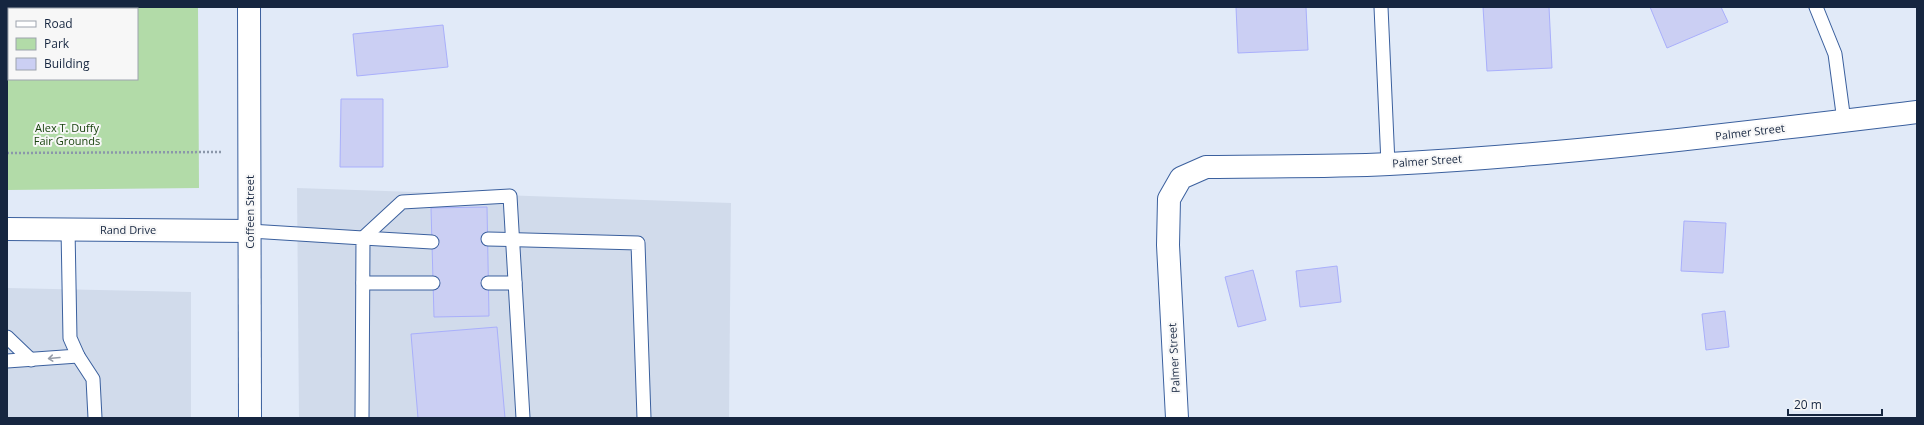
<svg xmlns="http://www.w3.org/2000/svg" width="1924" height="425" viewBox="0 0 1924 425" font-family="'Open Sans',sans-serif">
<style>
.built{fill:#d1dbeb}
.green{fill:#b2dba8;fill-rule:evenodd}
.building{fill:#cbcff3;stroke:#a9affb}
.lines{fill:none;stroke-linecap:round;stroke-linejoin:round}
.service-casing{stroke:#3b609e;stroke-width:15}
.minor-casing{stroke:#3b609e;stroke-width:24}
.secondary-casing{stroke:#3b609e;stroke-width:24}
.path{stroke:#8b97aa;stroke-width:2.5;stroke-dasharray:2 2;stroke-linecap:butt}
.service{stroke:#fff;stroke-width:13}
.minor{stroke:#fff;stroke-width:22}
.secondary{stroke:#fff;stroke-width:22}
.oneway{stroke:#969da9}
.labels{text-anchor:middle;stroke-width:4;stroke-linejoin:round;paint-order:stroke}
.park-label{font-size:11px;fill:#1a440f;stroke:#f7f7f7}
.street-label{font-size:11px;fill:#162640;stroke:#f7f7f7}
</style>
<rect width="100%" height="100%" fill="#e1eaf8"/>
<!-- built -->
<g class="built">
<path d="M297 188 731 203 729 418H299Z"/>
<path d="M7 288 191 292V418H7Z"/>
</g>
<!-- green -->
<path class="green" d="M7 7H198L199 188 7 190ZM9 9H137V79H9Z"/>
<!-- building -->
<g class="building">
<path d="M1236 7H1306L1308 50 1238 53Z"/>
<path d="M1483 7H1549L1552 68 1487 71Z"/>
<path d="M1650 7H1721L1728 22 1667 48Z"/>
<path d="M443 25 448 67 357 76 353 34Z"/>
<path d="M341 99H383V167H340Z"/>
<path d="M487 207 489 316 434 317 431 208Z"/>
<path d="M1684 221 1726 223 1723 273 1681 271Z"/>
<path d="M1337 266 1341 302 1300 307 1296 271Z"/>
<path d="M1253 270 1266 320 1238 327 1225 277Z"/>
<path d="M1725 311 1729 347 1706 350 1702 314Z"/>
<path d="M497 327 505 418H418L411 334Z"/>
</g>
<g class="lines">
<defs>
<g id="service">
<path d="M1381 7 1388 164"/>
<path d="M1816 7 1835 54 1844 121"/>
<path d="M68 229 70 338 78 356 93 379 95 418"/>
<path d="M250 231 363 238 362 418"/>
<path d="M363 238 402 202 510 196 523 418"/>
<path d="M363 238 432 242"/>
<path d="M488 239 638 243 644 418"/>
<path d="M363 283H433"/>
<path d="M488 283H515"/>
<path d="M7 337 31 360"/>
<path d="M7 361 78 356"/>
</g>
<g id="minor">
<path d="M7 229 250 231"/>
<path d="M1177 418 1168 245 1169 199 1181 178 1206 167C1267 166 1328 167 1389 164 1566 155 1742 133 1917 112"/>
</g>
<path id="secondary" d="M249 7 250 418"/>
</defs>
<!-- service casing -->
<use href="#service" class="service-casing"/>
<!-- minor casing -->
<use href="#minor" class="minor-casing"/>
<!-- secondary casing -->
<use href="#secondary" class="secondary-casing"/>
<!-- path -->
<path class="path" d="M7 153 223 152"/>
<!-- service -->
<use href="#service" class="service"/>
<!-- minor -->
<use href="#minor" class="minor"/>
<!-- secondary -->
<use href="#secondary" class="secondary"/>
</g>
<!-- one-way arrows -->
<defs><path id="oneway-shaft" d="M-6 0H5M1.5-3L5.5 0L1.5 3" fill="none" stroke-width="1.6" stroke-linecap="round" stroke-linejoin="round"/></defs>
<use class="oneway" href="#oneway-shaft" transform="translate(54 358) rotate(175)"/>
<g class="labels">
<!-- park labels -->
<g class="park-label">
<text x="67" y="132">Alex T. Duffy<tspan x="67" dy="13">Fair Grounds</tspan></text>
</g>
<!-- street labels -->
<g class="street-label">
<text transform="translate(1750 132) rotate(-7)" y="4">Palmer Street</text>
<text transform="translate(1427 161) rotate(-4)" y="4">Palmer Street</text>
<text transform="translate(250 212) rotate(-90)" y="4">Coffeen Street</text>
<text x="128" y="234">Rand Drive</text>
<text transform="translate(1174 358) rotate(-93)" y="4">Palmer Street</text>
</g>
</g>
<!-- border -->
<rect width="1924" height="425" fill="none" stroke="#162640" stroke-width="16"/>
<!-- legend -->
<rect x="8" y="8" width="130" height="72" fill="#f7f7f7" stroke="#9da3ae"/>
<rect x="16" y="21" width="20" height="6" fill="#ffffff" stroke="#9da3ae"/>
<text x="44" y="28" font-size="12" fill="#162640">Road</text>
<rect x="16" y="38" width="20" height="12" fill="#b2dba8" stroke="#9da3ae"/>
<text x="44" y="48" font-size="12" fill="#162640">Park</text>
<rect x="16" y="58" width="20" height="12" fill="#cbcff3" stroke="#9da3ae"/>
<text x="44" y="68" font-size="12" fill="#162640">Building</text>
<!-- scale -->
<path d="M1788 409v6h94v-6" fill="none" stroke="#162640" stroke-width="2"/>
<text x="1794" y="409" font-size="12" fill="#162640" stroke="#f7f7f7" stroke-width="3" paint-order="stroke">20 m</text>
</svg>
